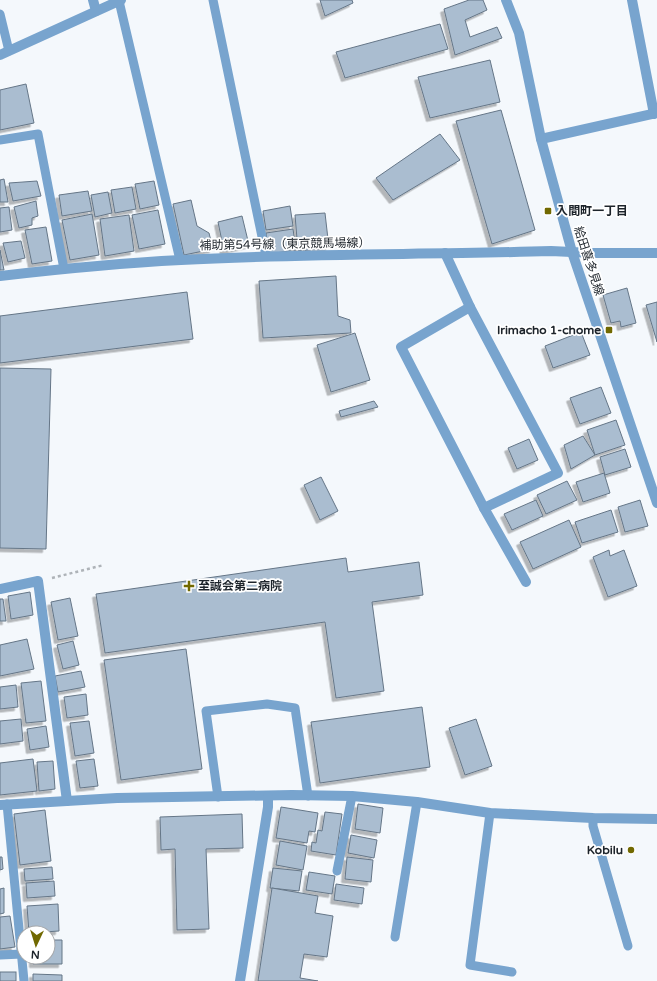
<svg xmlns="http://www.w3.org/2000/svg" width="657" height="981" viewBox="0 0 657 981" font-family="'Varela Round','Noto Sans JP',sans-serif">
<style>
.building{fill:#aabdd0;stroke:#657687;filter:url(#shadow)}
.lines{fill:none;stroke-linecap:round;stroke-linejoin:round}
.path{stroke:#aeb3b8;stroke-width:2.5;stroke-dasharray:3 3;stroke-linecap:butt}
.service{stroke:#78a4ce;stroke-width:9}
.minor{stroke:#78a4ce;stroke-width:10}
.tertiary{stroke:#78a4ce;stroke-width:10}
.poi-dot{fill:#716901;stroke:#fff;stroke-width:1.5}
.labels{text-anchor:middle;stroke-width:3.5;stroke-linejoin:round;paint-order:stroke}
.poi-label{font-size:12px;font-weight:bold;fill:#1d242b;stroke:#fff;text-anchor:start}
.street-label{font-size:12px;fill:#1d242b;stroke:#fff}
</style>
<defs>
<filter id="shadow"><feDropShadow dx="-3.5" dy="3.5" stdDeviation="0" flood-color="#0004"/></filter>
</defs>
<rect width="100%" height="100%" fill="#f4f8fc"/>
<!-- building -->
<g class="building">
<path d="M320 0H352L353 3 325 16Z"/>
<path d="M469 0H483L487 10 465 20 470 37 497 27 502 38 455 55 444 9Z"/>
<path d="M440 24 448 49 345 78 336 52Z"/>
<path d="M490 60 500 102 430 118 418 77Z"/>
<path d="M26 84 34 123 0 130V90Z"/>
<path d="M501 110 535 230 492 244 456 121Z"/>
<path d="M440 134 460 160 393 200 376 178Z"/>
<path d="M4 179 8 202H0V180Z"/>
<path d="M37 181 41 196 13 201 9 183Z"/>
<path d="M154 181 159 205 140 209 135 184Z"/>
<path d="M132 187 136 209 115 213 111 190Z"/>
<path d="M88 191 92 211 62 216 59 195Z"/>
<path d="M108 192 112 213 95 217 91 195Z"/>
<path d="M191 200 197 226 209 233 213 249 184 255 173 204Z"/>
<path d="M36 201 38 216 32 218V225L19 228 14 207Z"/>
<path d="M290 206 293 226 266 230 263 211Z"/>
<path d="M9 207 12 230 0 232V208Z"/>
<path d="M158 210 165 244 139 249 132 215Z"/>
<path d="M325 213 329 248 298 251 295 215Z"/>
<path d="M92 214 99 255 70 260 62 220Z"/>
<path d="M129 215 134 251 105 256 100 219Z"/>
<path d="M242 216 249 245 224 251 218 222Z"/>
<path d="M46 227 52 261 32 264 25 230Z"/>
<path d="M293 229 296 250 269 254 266 233Z"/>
<path d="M21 241 25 258 8 262 3 243Z"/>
<path d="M0 250 4 270H0Z"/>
<path d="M336 276 338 316 350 320 351 333 263 338 259 281Z"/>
<path d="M627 288 636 323 621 327 620 321 611 323 603 295Z"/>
<path d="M187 292 193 339 0 363V316Z"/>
<path d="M657 302V342L646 305Z"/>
<path d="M581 332 590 355 553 368 545 346Z"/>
<path d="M355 333 370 380 331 392 317 345Z"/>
<path d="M0 368 51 369 46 549 0 548Z"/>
<path d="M601 387 611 413 580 424 570 398Z"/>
<path d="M374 401 378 407 341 417 339 411Z"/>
<path d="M616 420 625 445 595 455 587 430Z"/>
<path d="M583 436 595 455 571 469 564 445Z"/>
<path d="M529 439 538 460 517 469 508 448Z"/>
<path d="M625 449 631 467 605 475 600 457Z"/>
<path d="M604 473 610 493 583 502 576 482Z"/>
<path d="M321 477 338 511 320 520 304 485Z"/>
<path d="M567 481 577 500 546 514 537 495Z"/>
<path d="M536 500 543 516 512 530 504 514Z"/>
<path d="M640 500 648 526 625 532 618 507Z"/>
<path d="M611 510 618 532 582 543 575 522Z"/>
<path d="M569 520 581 547 533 569 520 542Z"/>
<path d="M609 550 610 556 624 550 637 586 608 597 593 557Z"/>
<path d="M346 558 348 572 419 562 423 595 372 602 384 691 336 698 325 622 105 653 96 594Z"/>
<path d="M30 592 33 615 11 619 8 596Z"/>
<path d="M70 598 78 636 58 640 51 602Z"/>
<path d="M0 599H3L6 621H0Z"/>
<path d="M27 639 34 669 0 676V645Z"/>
<path d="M73 641 79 665 63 669 57 645Z"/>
<path d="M186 649 202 769 121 780 104 660Z"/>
<path d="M81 671 85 687 58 692 55 676Z"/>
<path d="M41 681 46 721 26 723 21 683Z"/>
<path d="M16 685 18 707 0 709V687Z"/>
<path d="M86 694 88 715 67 718 64 697Z"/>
<path d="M422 707 430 767 320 783 311 722Z"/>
<path d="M21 719 23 741 0 744V721Z"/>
<path d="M476 719 492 766 465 775 449 728Z"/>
<path d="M89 721 94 753 75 756 70 723Z"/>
<path d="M46 726 49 747 30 750 27 729Z"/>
<path d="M33 759 37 791 0 795V763Z"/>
<path d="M94 759 98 786 80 788 76 761Z"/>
<path d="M53 761 55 789 39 791 37 762Z"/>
<path d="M358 804 383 808 380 833 355 829Z"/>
<path d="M281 807 318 813 315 832 309 831 307 843 276 838Z"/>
<path d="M45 810 51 861 20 865 14 814Z"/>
<path d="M325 812 342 814 336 855 311 851 312 842 316 843 318 830 322 831Z"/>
<path d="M242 814 243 848 206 849 209 929 177 930 175 849 161 850 160 817Z"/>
<path d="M351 835 377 840 374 858 348 853Z"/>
<path d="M280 841 307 846 303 870 276 865Z"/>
<path d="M0 857H2L3 869 0 870Z"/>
<path d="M347 857 373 860 371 882 345 879Z"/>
<path d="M52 867 53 879 25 881 24 869Z"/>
<path d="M273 868 302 871 299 891 270 888Z"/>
<path d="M309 872 335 876 332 894 306 890Z"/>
<path d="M54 881 55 896 27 898 26 883Z"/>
<path d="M336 884 364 888 362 904 334 900Z"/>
<path d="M4 888V913L0 914V889Z"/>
<path d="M272 888 318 896 315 913 333 916 327 957 304 954 300 978 318 981H258Z"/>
<path d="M58 904 59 931 29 933 27 906Z"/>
<path d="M10 916 15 947 0 949V917Z"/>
<path d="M48 940H62V964H33V957H48Z"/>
<rect x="0" y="972" width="16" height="9"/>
<path d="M33 974 62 975V981H33Z"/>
</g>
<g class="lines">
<!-- path -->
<path class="path" d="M52 578 104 565"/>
<!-- service -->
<g class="service">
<path d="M213 0 266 256"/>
<path d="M119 1 180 260"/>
<path d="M0 14 9 51"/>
<path d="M0 140 38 134 64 269"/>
<path d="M218 797 206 711 267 704 295 708 308 796"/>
<path d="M7 804 24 981"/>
<path d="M490 813 470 965 512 972"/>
<path d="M593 818V826L628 946"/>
<path d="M337 871 352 796"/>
<path d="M395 937 417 802"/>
<path d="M0 955 22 954"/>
</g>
<!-- minor -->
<g class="minor">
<path d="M93 0 96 11"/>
<path d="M632 0 654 114"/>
<path d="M0 55 121 0"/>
<path d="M541 139 657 113"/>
<path d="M445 253 470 307 558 473 484 508"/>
<path d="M0 276C60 269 121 263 181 260 304 253 428 255 551 251L592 253H657"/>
<path d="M470 307 401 347 484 508 526 582"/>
<path d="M0 589 38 581 67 801"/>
<path d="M0 805 117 798 292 795 352 796 417 802 490 813 593 818 657 819"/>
<path d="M240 981 268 807V796"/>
</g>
<!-- tertiary -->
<path class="tertiary" d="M506 0 519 33 541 139 572 252 657 503"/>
</g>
<!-- markers -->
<g class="poi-dot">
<rect x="544" y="207" width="8" height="8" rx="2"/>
<rect x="605" y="326" width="8" height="8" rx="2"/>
<path d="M187 580h4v4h4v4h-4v4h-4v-4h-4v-4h4z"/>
<circle cx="631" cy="850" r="4"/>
</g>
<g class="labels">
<!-- poi labels -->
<g class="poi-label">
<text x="556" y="215">入間町一丁目</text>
<text x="601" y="334" text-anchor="end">Irimacho 1-chome</text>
<text x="198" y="590">至誠会第二病院</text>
<text x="623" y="854" text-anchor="end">Kobilu</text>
</g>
<!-- street labels -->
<g class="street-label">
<text transform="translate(285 244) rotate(-1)" y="4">補助第54号線（東京競馬場線）</text>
<text transform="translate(589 261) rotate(72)" y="4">給田喜多見線</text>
</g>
</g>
<!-- north arrow -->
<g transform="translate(36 945) rotate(184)"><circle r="19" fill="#ffffff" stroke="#a5a7aa"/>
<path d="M0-3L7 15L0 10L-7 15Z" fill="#716901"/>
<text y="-6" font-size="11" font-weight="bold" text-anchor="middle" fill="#1d242b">N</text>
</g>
</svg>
